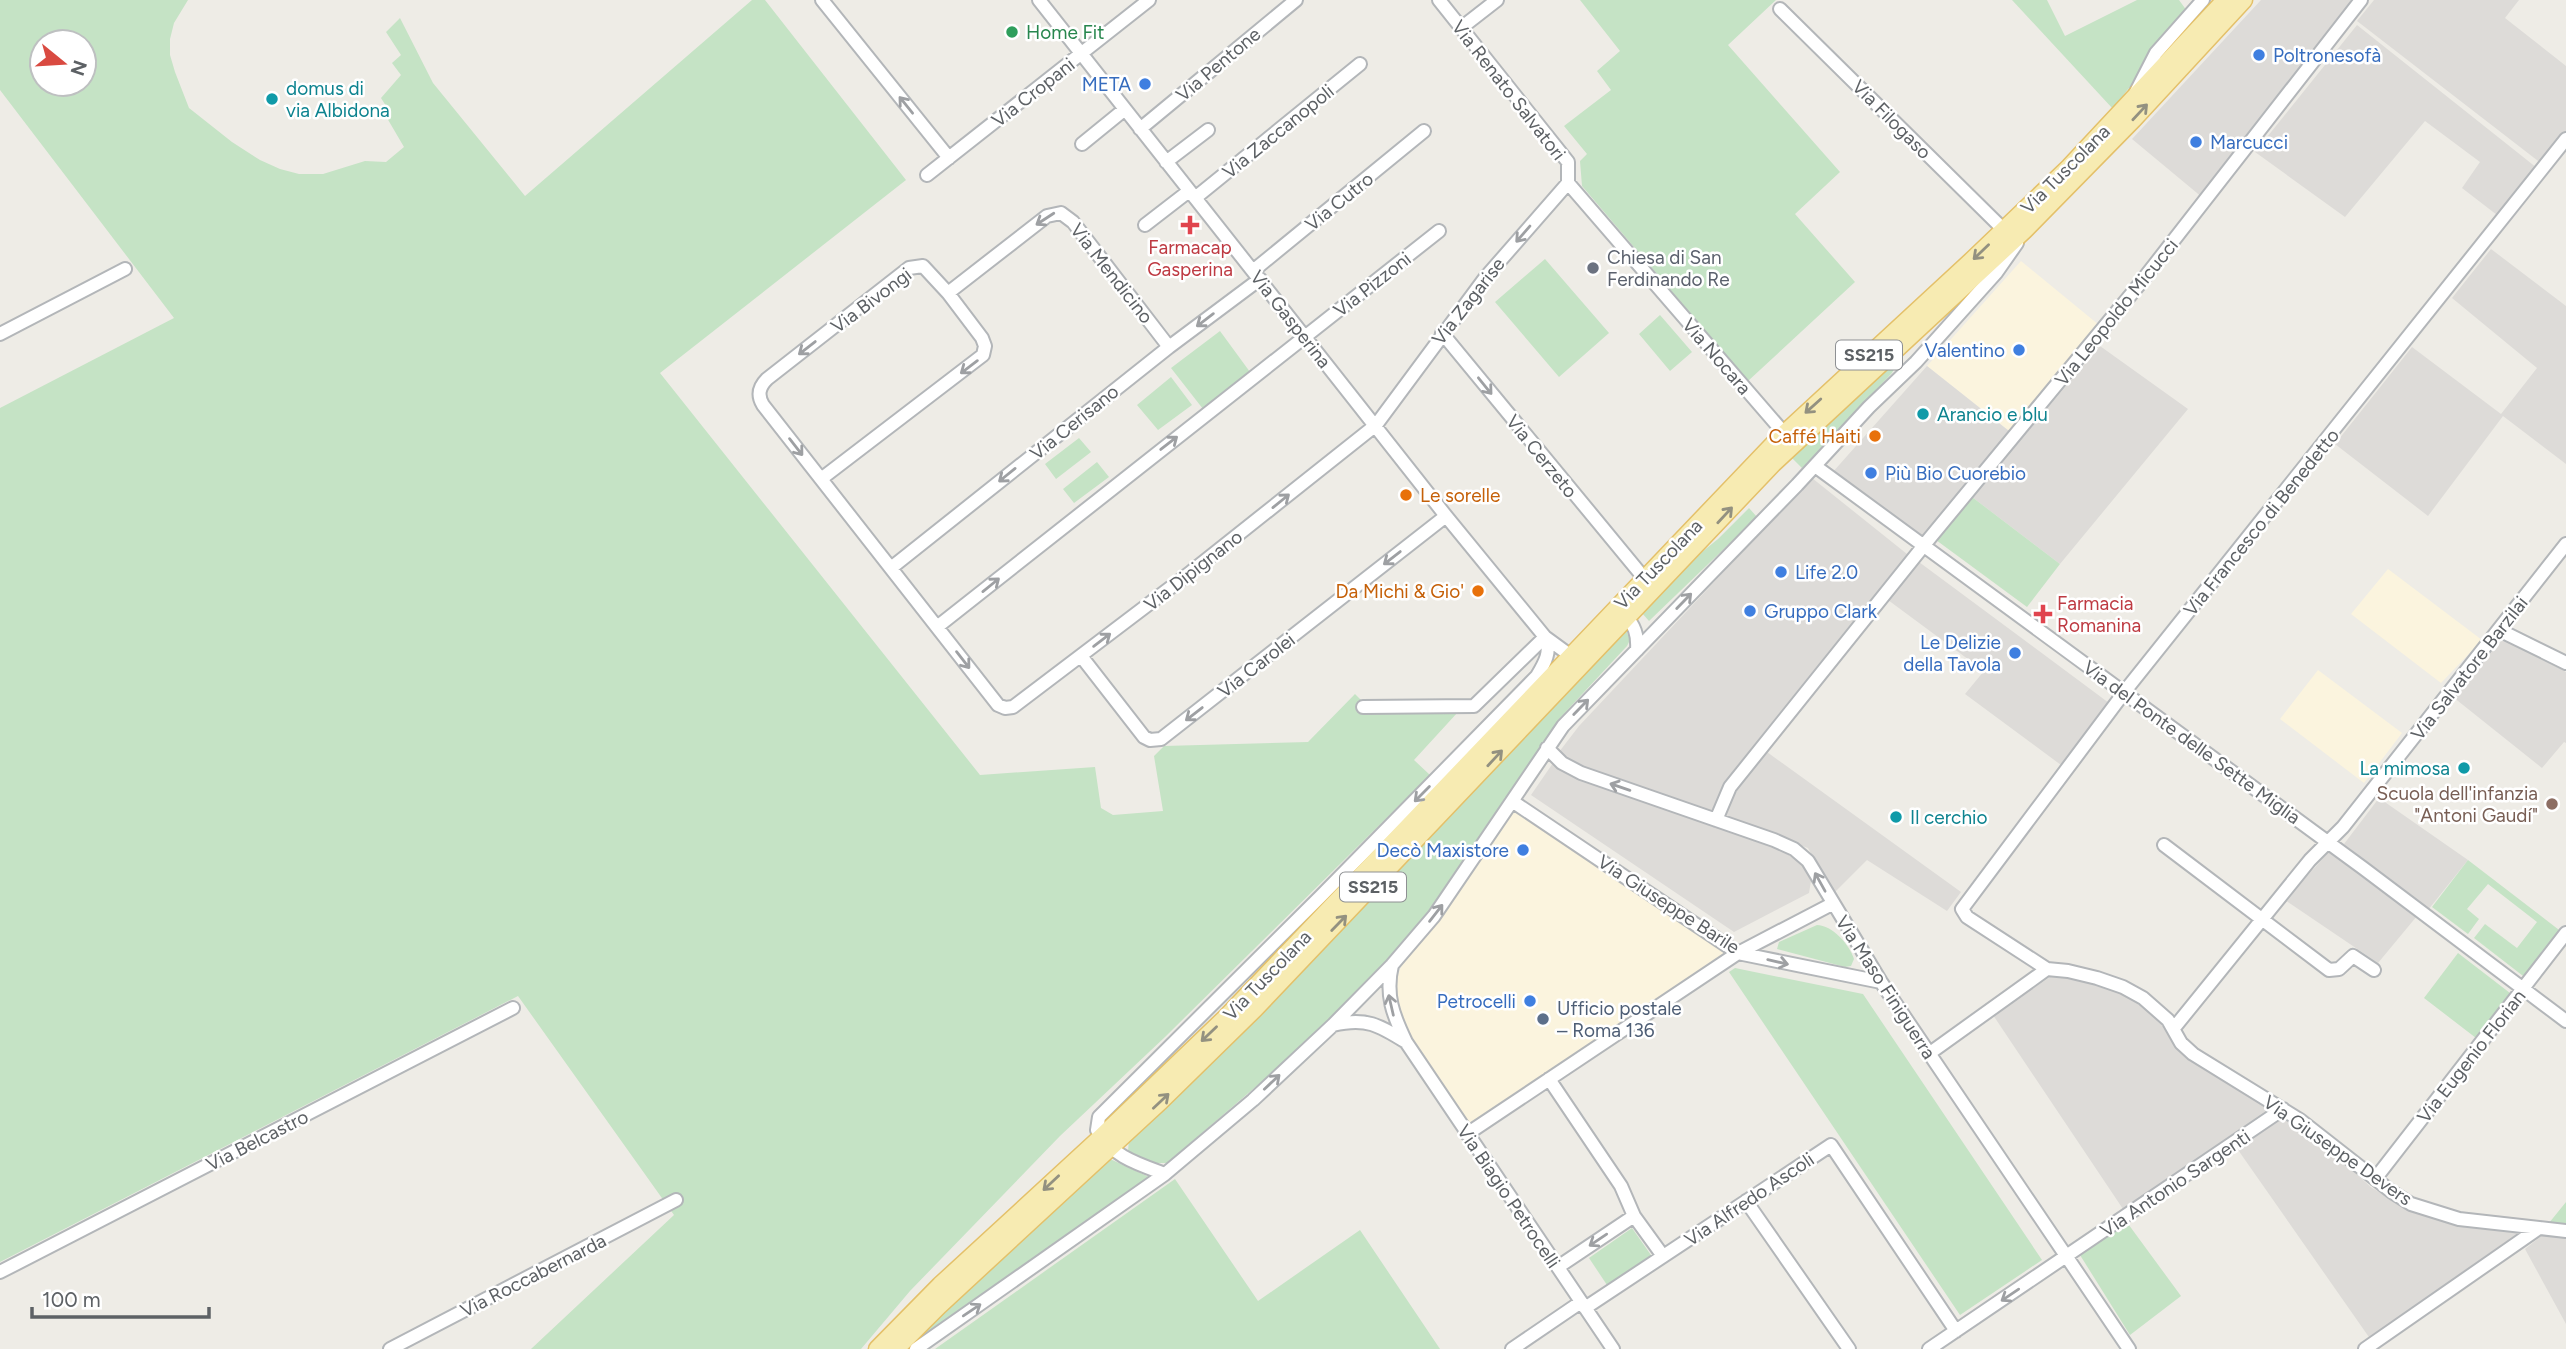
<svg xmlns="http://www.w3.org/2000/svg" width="2566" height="1349" font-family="Figtree,sans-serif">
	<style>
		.commercial { fill: #fbf4de }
		.industrial { fill: #dddbd8 }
		.green { fill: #c5e3c5; fill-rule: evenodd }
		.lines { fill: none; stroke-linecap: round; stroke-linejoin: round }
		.minor-casing { stroke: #b3b6b9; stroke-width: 16 }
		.major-casing { stroke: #e4c069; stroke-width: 19 }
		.minor { stroke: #fff; stroke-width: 12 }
		.major { stroke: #f7ebb2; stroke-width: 16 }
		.oneway { stroke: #9ea0a3 }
		.oneway2 { stroke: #939180 }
		.leisure-dot { fill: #2e9e5b; stroke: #fff; stroke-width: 2.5 }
		.shop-dot { fill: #3f7fe0; stroke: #fff; stroke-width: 2.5 }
		.culture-dot { fill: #0f9aa8; stroke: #fff; stroke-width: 2.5 }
		.health-dot { fill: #e0444e; stroke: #fff; stroke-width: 2.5 }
		.worship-dot { fill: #6b7280; stroke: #fff; stroke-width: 2.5 }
		.food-dot { fill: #e8710a; stroke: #fff; stroke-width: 2.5 }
		.education-dot { fill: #8d6e63; stroke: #fff; stroke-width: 2.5 }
		.service-dot { fill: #5c6f8a; stroke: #fff; stroke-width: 2.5 }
		.labels { text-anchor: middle; stroke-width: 5; stroke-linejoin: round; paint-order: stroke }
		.shield { fill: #fff; stroke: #8e9093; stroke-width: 2 }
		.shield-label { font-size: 18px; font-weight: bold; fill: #5d6165 }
		.leisure-label { font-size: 19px; fill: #27864d; stroke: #fff; text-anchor: start }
		.shop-label { font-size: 19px; fill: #366cbe; stroke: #fff; text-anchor: start }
		.street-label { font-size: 19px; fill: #5d6165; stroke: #fff }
		.culture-label { font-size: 19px; fill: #0d838f; stroke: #fff; text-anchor: start }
		.health-label { font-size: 19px; fill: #be3a42; stroke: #fff }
		.worship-label { font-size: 19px; fill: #5b616d; stroke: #fff; text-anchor: start }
		.food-label { font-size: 19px; fill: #c56008; stroke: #fff; text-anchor: end }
		.education-label { font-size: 19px; fill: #785e54; stroke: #fff; text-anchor: end }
		.service-label { font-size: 19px; fill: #4e5e75; stroke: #fff; text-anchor: start }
	</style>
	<rect width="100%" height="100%" fill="#eeece6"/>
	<!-- commercial -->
	<path class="commercial" d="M2021,261L2099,325L2009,431L1927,366Z
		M2388,569L2482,640L2441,683L2351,614Z
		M2318,670L2402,733L2364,783L2280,719Z
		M1514,809L1722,948L1726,954L1467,1125L1407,1032L1395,997L1396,980L1404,959Z"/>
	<!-- industrial -->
	<path class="industrial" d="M2261,0H2356L2203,198L2132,139Z
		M2374,0H2519L2505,18L2566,66V134L2542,164L2357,21Z
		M2357,25L2537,168L2497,215L2462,188L2480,162L2425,121L2345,217L2255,152Z
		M2491,249L2566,306V464L2503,416L2428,516L2335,444L2412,347L2501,414L2537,368L2452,298Z
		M2100,346L2188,409L2060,564L1972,497Z
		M1927,366L2009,431L1923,538L1832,473Z
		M1812,478L1907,554L1723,790L1712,813L1569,763L1559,752L1579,726Z
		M1919,562L2109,703L2061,765L1965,694L1984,671L1888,600Z
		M2502,638L2566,672V743L2564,742L2542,768L2453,697Z
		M1767,752L1961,892L1947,911L1867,860L1833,894L1808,848L1722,818L1731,797Z
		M1553,763L1568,775L1744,835L1783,851L1804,866L1811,881L1809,893L1734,932L1531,795Z
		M2379,798L2468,860L2428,910L2344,844Z
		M2329,852L2417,916L2378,963L2285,900Z
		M2053,975L2113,988L2138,1000L2157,1017L2170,1039L2203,1069L2266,1104L2268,1114L2125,1212L1993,1015Z
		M2285,1117L2321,1143L2372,1188L2415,1212L2462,1226L2524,1234L2371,1340L2236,1147Z
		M2545,1233L2566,1236V1324L2525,1249Z"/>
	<!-- green -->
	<path class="green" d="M0,0H188L174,23L170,39V55L175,72L189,108L232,142L260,160L280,169L299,174H323L365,161L386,162L404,147L387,118L391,114L381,98L401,75L392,63L401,55L386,32L400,18L433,83L525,196L752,0H765L906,180L660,373L980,775L1095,767L1101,808L1113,815L1163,811L1154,756L1164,746L1308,742L1355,694L1372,711L1458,712L1414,760L1430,775L1165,1037L1060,1136L910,1291L861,1349H531L674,1215L518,996L0,1262V408L174,318L0,90ZM42,42H84V84H42Z
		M1580,0H1776L1728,45L1840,172L1795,214L1855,282L1748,381L1582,186L1580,161L1587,154L1564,126L1611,90L1597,71L1620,51Z
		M2012,0H2047L2065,36L2137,0H2179L2187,11L2113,109Z
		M1545,259L1609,333L1559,377L1495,302Z
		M1660,315L1692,352L1670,371L1639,334Z
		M1220,331L1250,372L1203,409L1171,368Z
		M1896,358L1897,363L1892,373L1802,468L1791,457Z
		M1171,377L1192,405L1158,430L1137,405Z
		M1079,438L1091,452L1056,479L1045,464Z
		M1097,462L1109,477L1074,503L1063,489Z
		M1972,497L2060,564L2027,607L1936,540Z
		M1749,508L1757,517L1649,621L1641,612L1697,556L1718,539Z
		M1625,628L1630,640L1627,646L1559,719L1416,929L1389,959L1356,994L1273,1072L1167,1163H1149L1128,1151L1129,1139Z
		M2468,860L2563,933L2527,979L2474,938L2485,924L2517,948L2537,922L2488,884L2467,909L2479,919L2468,934L2432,907Z
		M1817,925C1832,925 1850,945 1854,959L1851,966L1845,967L1777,949L1779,942Z
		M2458,953L2510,993L2476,1038L2424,998Z
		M1735,968L1863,994L2042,1260L1960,1315L1729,972Z
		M1108,1158L1149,1177L923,1339H918L920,1331Z
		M1175,1179L1258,1301L1360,1230L1440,1349H935Z
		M2566,1202V1226L2549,1223Z
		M2126,1221L2181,1296L2130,1335L2080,1255Z
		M1632,1228L1653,1258L1609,1288L1589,1258Z"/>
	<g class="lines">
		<defs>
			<path id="minor" d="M822,0L949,158
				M1039,0L1446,516L1545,637L1571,656
				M1439,0L1568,162V183
				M1780,9L2004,230
				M1461,28L1497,0
				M2136,92L2156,53L2203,0
				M1140,129L1296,0
				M2566,139L2129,686L1962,909L1967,917L2047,969L2068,971L2097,978L2123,987L2143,998L2168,1020L2181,1043L2193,1054L2300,1120L2392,1192L2411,1204L2459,1219L2566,1231
				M1082,144L1125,109
				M1166,162L1208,130
				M927,175L1149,0
				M1568,183L1784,433
				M1195,198L1360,64
				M1145,225L1189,191
				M1254,270L1424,131
				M948,293L1047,216L1061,213L1073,222L1169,347
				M1442,333L1644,578
				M0,334L125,269
				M1815,466L2363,868L2566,1021
				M821,479L983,355L985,346L982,338L948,293L923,266L909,268L767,379C759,387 757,395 763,405L998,705L1005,708L1013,707L1191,572L1376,425L1485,278L1568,183
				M891,568L1169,347L1260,279
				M1622,614C1635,623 1638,635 1637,650
				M937,627L1439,231
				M2499,630L2566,663
				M1081,656L1144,737L1150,740L1161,739L1446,516
				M1534,681C1542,667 1553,653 1545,637
				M1363,707L1474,706L1545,637
				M1547,748L1562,763L1581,773L1774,840L1794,849L1808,861L1881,982L2129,1349
				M1512,801L1738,953L1881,982
				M1716,820L1730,787L1929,539L2138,286L2361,0
				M2164,845L2329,970L2339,969L2353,956L2374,970
				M1392,965C1385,995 1393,1015 1406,1042L1613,1349
				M1333,1025C1366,1017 1379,1025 1406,1042
				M2174,1028L2310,860L2343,827L2566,544
				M1930,1053L2047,969
				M1549,1079L1621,1186L1634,1216
				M1467,1134L1738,953L1832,904
				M1165,1174C1138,1164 1111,1156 1097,1130L1099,1117L1321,896L1538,675
				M2375,1179L2566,933
				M1746,1201L1849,1349
				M1558,1267L1634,1216L1663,1256
				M0,1272L513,1008
				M1585,1308L1831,1145L1956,1331
				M390,1349L676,1200
				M916,1349L1165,1174L1253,1100L1333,1025L1392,965L1434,916L1563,726L1797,485L1869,407L1916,362L1996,273L2017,243
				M1512,1349L1581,1302
				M1929,1349L2283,1109
				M2365,1349L2539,1228"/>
			<path id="major" d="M877,1349L940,1285L1101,1137L1226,1017L1776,441L1973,259L2069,167L2225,0
				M896,1349L939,1306L1161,1101L1255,1009L1773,464L2024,231L2133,120L2244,0"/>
		</defs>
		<!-- minor casing -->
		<use href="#minor" class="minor-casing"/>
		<!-- major casing -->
		<use href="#major" class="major-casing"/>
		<!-- minor -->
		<use href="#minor" class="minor"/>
		<!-- major -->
		<use href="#major" class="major"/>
	</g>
	<!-- one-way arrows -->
	<defs><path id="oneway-shaft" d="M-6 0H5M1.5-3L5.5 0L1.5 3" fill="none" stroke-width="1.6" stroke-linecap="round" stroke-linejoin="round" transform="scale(1.75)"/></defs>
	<g class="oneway">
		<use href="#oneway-shaft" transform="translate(906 105) rotate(-129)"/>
		<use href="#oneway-shaft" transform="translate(1045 219) rotate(147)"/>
		<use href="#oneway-shaft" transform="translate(1523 234) rotate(131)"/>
		<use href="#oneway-shaft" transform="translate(1205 320) rotate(143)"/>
		<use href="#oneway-shaft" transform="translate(807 348) rotate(142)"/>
		<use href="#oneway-shaft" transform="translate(969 367) rotate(143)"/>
		<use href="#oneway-shaft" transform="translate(1485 386) rotate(51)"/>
		<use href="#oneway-shaft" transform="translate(1169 443) rotate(-38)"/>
		<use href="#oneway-shaft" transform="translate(796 447) rotate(52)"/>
		<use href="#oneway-shaft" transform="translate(1007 475) rotate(141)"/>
		<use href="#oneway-shaft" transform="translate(1281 501) rotate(-39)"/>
		<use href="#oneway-shaft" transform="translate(1392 558) rotate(142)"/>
		<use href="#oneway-shaft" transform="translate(991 585) rotate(-39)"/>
		<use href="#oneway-shaft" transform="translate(1684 601) rotate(-46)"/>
		<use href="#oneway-shaft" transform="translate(1102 640) rotate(-37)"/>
		<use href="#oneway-shaft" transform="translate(963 660) rotate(52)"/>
		<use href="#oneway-shaft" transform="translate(1581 707) rotate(-46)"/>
		<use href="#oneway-shaft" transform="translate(1194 714) rotate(142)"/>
		<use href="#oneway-shaft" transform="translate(1620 787) rotate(-161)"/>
		<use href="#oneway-shaft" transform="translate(1422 794) rotate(135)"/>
		<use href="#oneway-shaft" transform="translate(1820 882) rotate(-119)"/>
		<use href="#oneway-shaft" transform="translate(1436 913) rotate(-52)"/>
		<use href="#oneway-shaft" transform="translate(1778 962) rotate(13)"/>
		<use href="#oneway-shaft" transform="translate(1391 1005) rotate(-103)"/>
		<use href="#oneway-shaft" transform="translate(1272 1082) rotate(-43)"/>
		<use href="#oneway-shaft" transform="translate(1598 1240) rotate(146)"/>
		<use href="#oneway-shaft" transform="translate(2010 1295) rotate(146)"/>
		<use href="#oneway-shaft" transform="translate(972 1310) rotate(-34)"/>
	</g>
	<g class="oneway2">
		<use href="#oneway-shaft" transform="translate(2140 112) rotate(-47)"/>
		<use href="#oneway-shaft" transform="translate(1981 252) rotate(136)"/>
		<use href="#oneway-shaft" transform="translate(1813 406) rotate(138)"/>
		<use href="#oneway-shaft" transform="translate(1725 515) rotate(-47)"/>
		<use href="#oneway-shaft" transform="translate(1495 758) rotate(-47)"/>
		<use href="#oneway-shaft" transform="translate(1339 923) rotate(-46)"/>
		<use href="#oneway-shaft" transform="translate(1209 1034) rotate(136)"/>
		<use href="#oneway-shaft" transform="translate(1161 1101) rotate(-43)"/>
		<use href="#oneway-shaft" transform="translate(1051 1183) rotate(137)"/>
	</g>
	<!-- markers -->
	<circle class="leisure-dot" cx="1012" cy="32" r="7"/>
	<g class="shop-dot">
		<circle cx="2259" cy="55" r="7"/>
		<circle cx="1145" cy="84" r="7"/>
		<circle cx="2196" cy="142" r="7"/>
		<circle cx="2019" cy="350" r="7"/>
		<circle cx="1871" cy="473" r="7"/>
		<circle cx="1781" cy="572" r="7"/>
		<circle cx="1750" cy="611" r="7"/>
		<circle cx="2015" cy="653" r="7"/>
		<circle cx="1523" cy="850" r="7"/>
		<circle cx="1530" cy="1001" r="7"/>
	</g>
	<g class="culture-dot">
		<circle cx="272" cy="99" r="7"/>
		<circle cx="1923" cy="414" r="7"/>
		<circle cx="2464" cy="768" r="7"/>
		<circle cx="1896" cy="817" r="7"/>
	</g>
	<g class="health-dot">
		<path d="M1186.5 214.5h7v7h7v7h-7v7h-7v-7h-7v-7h7z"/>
		<path d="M2039.5 603.5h7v7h7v7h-7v7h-7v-7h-7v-7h7z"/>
	</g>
	<circle class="worship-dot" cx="1593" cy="268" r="7"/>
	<g class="food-dot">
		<circle cx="1875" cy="436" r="7"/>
		<circle cx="1406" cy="495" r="7"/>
		<circle cx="1478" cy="591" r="7"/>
	</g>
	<circle class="education-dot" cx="2552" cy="804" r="7"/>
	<circle class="service-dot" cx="1543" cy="1019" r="7"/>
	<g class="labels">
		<!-- shield labels -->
		<g class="shield">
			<rect x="1836" y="340.5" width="66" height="29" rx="5"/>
			<rect x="1340" y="872.5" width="66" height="29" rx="5"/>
		</g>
		<g class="shield-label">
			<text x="1869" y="361">SS215</text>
			<text x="1373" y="893">SS215</text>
		</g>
		<!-- leisure labels -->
		<g class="leisure-label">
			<text x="1026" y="39">Home Fit</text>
		</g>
		<!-- shop labels -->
		<g class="shop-label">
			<text x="2273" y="62">Poltronesofà</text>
			<text x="1131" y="91" text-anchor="end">META</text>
			<text x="2210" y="149">Marcucci</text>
			<text x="2005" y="357" text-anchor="end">Valentino</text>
			<text x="1885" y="480">Più Bio Cuorebio</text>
			<text x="1795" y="579">Life 2.0</text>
			<text x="1764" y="618">Gruppo Clark</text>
			<text x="2001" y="649" text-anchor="end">Le Delizie<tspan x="2001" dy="22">della Tavola</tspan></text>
			<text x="1509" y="857" text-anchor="end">Decò Maxistore</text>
			<text x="1516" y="1008" text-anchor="end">Petrocelli</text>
		</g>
		<!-- street labels -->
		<g class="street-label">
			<text transform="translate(1218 64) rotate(-40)" y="7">Via Pentone</text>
			<text transform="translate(1509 90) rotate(52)" y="7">Via Renato Salvatori</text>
			<text transform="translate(1033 92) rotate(-38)" y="7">Via Cropani</text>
			<text transform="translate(1892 119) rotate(45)" y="7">Via Filogaso</text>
			<text transform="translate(1278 131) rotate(-39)" y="7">Via Zaccanopoli</text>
			<text transform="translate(2065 169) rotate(-45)" y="7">Via Tuscolana</text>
			<text transform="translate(1339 201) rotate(-39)" y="7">Via Cutro</text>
			<text transform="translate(1112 273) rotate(52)" y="7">Via Mendicino</text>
			<text transform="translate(1372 284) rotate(-38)" y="7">Via Pizzoni</text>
			<text transform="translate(871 300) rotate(-37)" y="7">Via Bivongi</text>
			<text transform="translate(1468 301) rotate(-52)" y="7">Via Zagarise</text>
			<text transform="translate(2116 312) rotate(-51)" y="7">Via Leopoldo Micucci</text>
			<text transform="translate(1291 319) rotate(52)" y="7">Via Gasperina</text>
			<text transform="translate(1717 356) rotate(49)" y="7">Via Nocara</text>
			<text transform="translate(1074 422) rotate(-39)" y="7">Via Cerisano</text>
			<text transform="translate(1542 456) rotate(51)" y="7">Via Cerzeto</text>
			<text transform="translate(2261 522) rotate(-51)" y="7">Via Francesco di Benedetto</text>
			<text transform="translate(1658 564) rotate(-46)" y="7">Via Tuscolana</text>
			<text transform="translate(1193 570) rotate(-38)" y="7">Via Dipignano</text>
			<text transform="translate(1256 665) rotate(-38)" y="7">Via Carolei</text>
			<text transform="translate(2469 668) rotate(-52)" y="7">Via Salvatore Barzilai</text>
			<text transform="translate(2192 742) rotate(36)" y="7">Via del Ponte delle Sette Miglia</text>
			<text transform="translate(1669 904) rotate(33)" y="7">Via Giuseppe Barile</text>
			<text transform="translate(1267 975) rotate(-46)" y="7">Via Tuscolana</text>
			<text transform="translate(1886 987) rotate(57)" y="7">Via Maso Finiguerra</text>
			<text transform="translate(2471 1056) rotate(-52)" y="7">Via Eugenio Florian</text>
			<text transform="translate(257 1140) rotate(-27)" y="7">Via Belcastro</text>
			<text transform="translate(2338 1150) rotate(35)" y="7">Via Giuseppe Devers</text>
			<text transform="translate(2175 1183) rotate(-34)" y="7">Via Antonio Sargenti</text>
			<text transform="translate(1509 1196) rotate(56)" y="7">Via Biagio Petrocelli</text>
			<text transform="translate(1749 1199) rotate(-34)" y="7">Via Alfredo Ascoli</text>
			<text transform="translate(533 1275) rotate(-27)" y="7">Via Roccabernarda</text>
		</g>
		<!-- culture labels -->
		<g class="culture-label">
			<text x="286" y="95">domus di<tspan x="286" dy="22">via Albidona</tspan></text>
			<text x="1937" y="421">Arancio e blu</text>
			<text x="2450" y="775" text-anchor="end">La mimosa</text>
			<text x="1910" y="824">Il cerchio</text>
		</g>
		<!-- health labels -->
		<g class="health-label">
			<text x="1190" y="254">Farmacap<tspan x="1190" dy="22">Gasperina</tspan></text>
			<text x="2057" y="610" text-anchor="start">Farmacia<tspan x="2057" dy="22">Romanina</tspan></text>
		</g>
		<!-- worship labels -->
		<g class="worship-label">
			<text x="1607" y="264">Chiesa di San<tspan x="1607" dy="22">Ferdinando Re</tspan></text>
		</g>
		<!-- food labels -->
		<g class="food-label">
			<text x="1861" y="443">Caffé Haiti</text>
			<text x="1420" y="502" text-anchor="start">Le sorelle</text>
			<text x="1464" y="598">Da Michi &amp; Gio'</text>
		</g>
		<!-- education labels -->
		<g class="education-label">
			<text x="2538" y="800">Scuola dell'infanzia<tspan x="2538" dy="22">"Antoni Gaudí"</tspan></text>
		</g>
		<!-- service labels -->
		<g class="service-label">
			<text x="1557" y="1015">Ufficio postale<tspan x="1557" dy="22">– Roma 136</tspan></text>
		</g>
	</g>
	<!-- north arrow -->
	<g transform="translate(63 63) rotate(108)"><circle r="33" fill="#ffffff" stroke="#bec0c1" stroke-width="2"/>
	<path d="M0-5L12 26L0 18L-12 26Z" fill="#d94a41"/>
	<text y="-10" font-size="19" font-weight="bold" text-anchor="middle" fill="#5d6165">N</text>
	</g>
	<!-- scale -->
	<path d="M32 1307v10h177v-10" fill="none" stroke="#5d6165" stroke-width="3.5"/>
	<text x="42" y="1307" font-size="21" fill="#5d6165" stroke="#ffffff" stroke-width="5" paint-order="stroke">100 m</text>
</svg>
